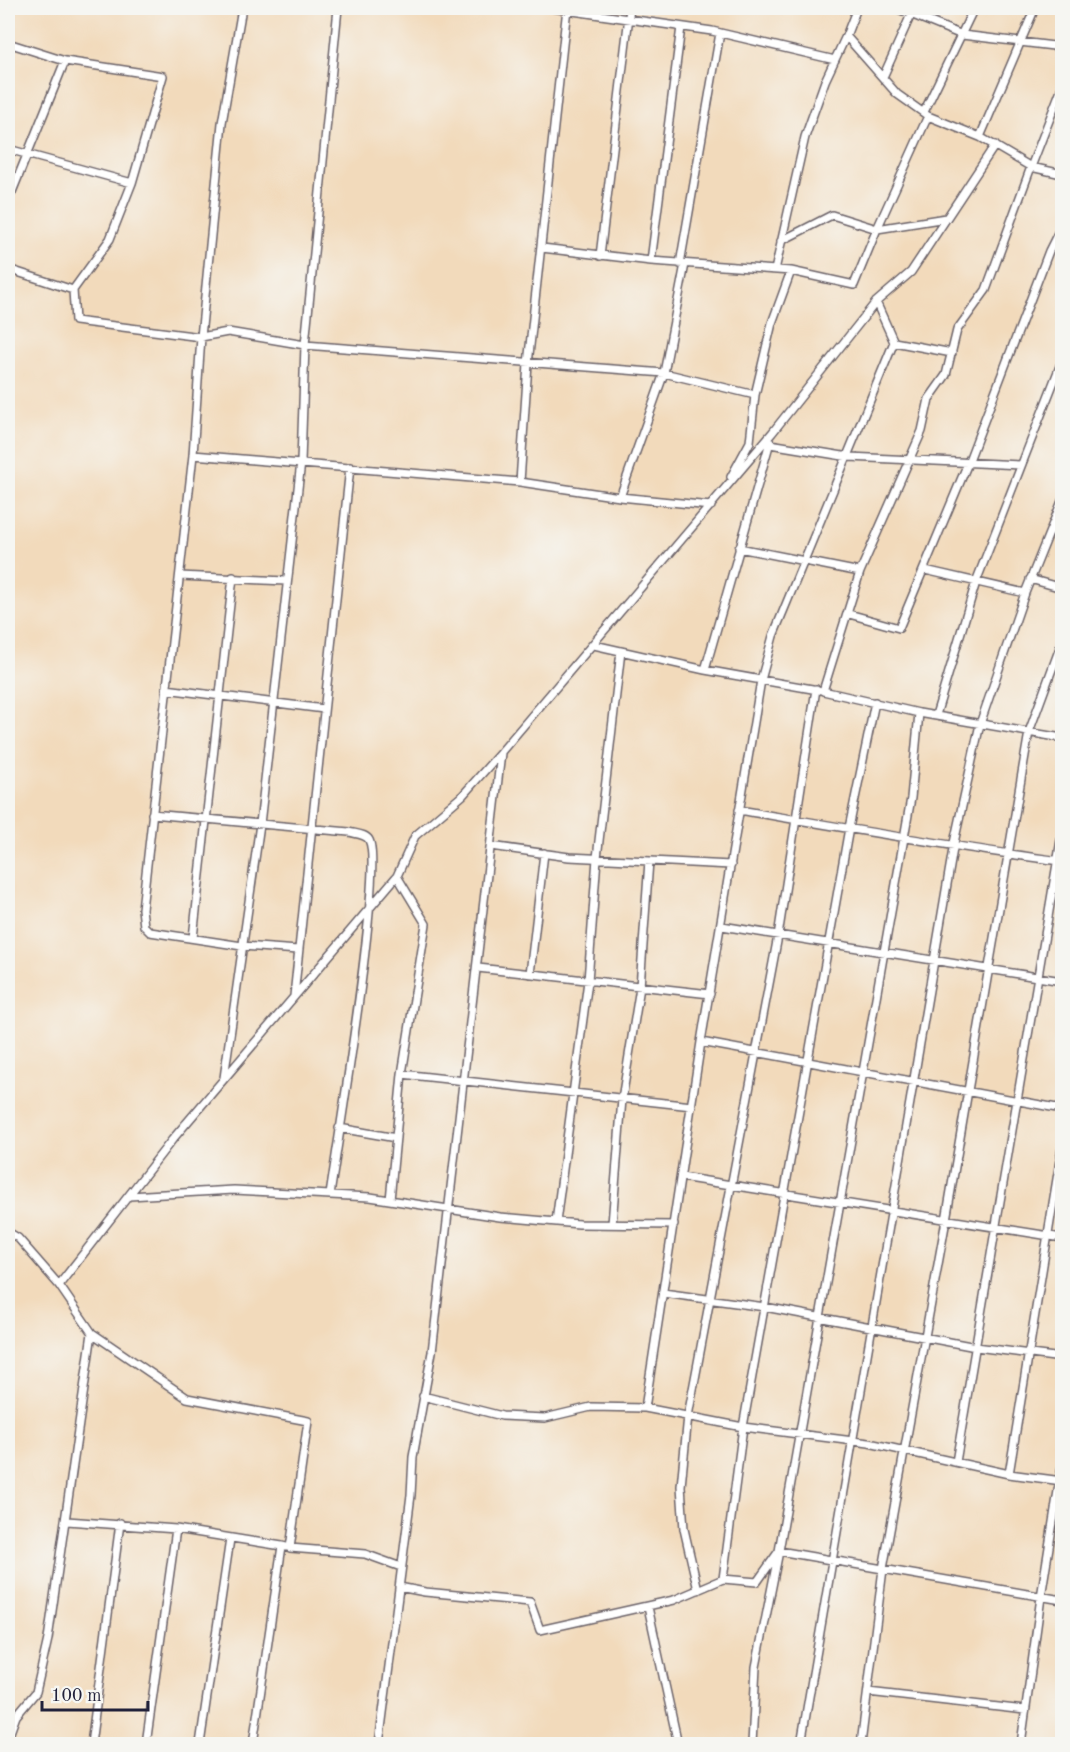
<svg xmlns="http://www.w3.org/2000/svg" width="1070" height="1752" font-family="'Old Standard TT',serif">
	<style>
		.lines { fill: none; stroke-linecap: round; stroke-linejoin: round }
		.street-casing { stroke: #6b6268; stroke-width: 10 }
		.street { stroke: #fff; stroke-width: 7 }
	</style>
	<rect width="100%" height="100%" fill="#f6f6f2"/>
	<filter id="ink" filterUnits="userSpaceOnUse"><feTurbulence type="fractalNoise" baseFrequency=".0167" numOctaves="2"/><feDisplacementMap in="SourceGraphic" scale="12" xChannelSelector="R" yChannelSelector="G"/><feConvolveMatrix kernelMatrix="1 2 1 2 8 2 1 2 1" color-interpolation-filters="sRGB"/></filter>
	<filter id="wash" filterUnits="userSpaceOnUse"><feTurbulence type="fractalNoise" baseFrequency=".008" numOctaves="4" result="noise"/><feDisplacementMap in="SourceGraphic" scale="24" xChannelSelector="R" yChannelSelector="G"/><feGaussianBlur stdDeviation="1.35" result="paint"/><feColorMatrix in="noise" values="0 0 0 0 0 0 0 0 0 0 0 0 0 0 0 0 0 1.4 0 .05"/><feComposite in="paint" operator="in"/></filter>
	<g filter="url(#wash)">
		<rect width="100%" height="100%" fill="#f2dabb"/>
	</g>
	<g filter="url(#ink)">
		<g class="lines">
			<defs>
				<path id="street" d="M242,8L222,123L201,337L193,455L142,909L144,926L150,932L242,946L298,950
					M552,8L712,31L835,60
					M857,8L846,36L897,94L928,116L980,137L1031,167L986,290L957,330L946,375L929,399L922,431L860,572L823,691L919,713L1062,738
					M896,8L962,35L1062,47
					M8,43L65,61L163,76L132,183L110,239L73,290L75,321L201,337L228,332L305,345L664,373L755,395
					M883,77L914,8
					M1062,87L1031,167L1062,174
					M924,112L974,8
					M980,137L1035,8
					M8,149L132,183
					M12,192L65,61
					M781,241L832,215L877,229L928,116
					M542,248L651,261L791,271L854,285L877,229L946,218
					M600,256L630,8
					M651,261L681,27
					M680,264L720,33
					M8,269L73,290
					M775,270L805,137L825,81L846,36
					M876,302L894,342L952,353
					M770,444L849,457L1021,465
					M193,455L520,482L620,497L711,506
					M731,477L750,442L755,395L772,323L791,271
					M520,482L528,364L567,8
					M620,497L664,373L685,264
					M739,548L860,572
					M925,570L1025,593
					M180,576L286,581
					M1030,579L1062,588
					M849,614L899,628L968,463L1049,251L1062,225
					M594,645L705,670L818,690
					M705,670L770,442
					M166,689L324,709
					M936,715L976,582L1062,361
					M739,810C846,828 953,847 1060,861
					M152,814L349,832C356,834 366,834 369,840C384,866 337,1146 330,1195
					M491,846L569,857L731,865
					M722,926L1062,981
					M193,938L233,577
					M478,968L710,994
					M530,974L544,853
					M294,996L350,467
					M701,1042L1062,1109
					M402,1074L692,1106
					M224,1078L260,824L301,462L305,345L338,8
					M339,1128L396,1138
					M681,1177L1062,1238
					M129,1196L234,1190L370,1197L500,1217L579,1224L674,1225
					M390,1200L402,1074L426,924L397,876
					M556,1222L588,981L597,858L621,651
					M612,1224L622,1099L640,987L649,861
					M8,1232L18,1238L59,1285L92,1333L187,1398L308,1421L290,1548L365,1554L401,1567
					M59,1285L172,1140L397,876L415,836L463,795L501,752L772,433L876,302L911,272L995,145
					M663,1293L765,1307L976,1347L1062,1358
					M423,1396L502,1416L545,1418L591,1407L645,1408L743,1427L869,1443L1009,1474L1062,1481
					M645,1408L701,1042L761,680L773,636L894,342
					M956,1462L1062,834
					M1009,1474L1062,1148
					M67,1521L176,1529L282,1546
					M723,1579L743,1427L849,828L875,702
					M399,1587L425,1592L530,1602L540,1630L674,1600L723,1579L757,1582L779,1551L1062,1600
					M698,1590L684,1529L681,1486L688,1416L778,936L816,689
					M648,1607L678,1744
					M868,1692L1025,1710
					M8,1738L16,1716L36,1692L48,1639L92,1333
					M91,1744L120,1523
					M146,1744L176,1529
					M200,1744L230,1539
					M253,1744L282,1546L286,1547
					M379,1744L411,1495L413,1457L432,1352L501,753
					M752,1744L756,1667L779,1551L911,798L919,713
					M801,1744L954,843L980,724L1025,593L1062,501
					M861,1744L883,1569L946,1220L1029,732L1062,642
					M1021,1744L1041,1597L1062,1466"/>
			</defs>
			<!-- street casing -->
			<use href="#street" class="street-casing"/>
			<!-- street -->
			<use href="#street" class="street"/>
		</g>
	</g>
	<!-- margin -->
	<rect width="1070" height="1752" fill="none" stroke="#f6f6f2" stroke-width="30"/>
	<!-- scale -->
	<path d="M42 1701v9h106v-9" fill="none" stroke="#22223b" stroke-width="3"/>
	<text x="51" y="1701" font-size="18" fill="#22223b" stroke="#f6f6f2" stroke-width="4.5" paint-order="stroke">100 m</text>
</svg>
